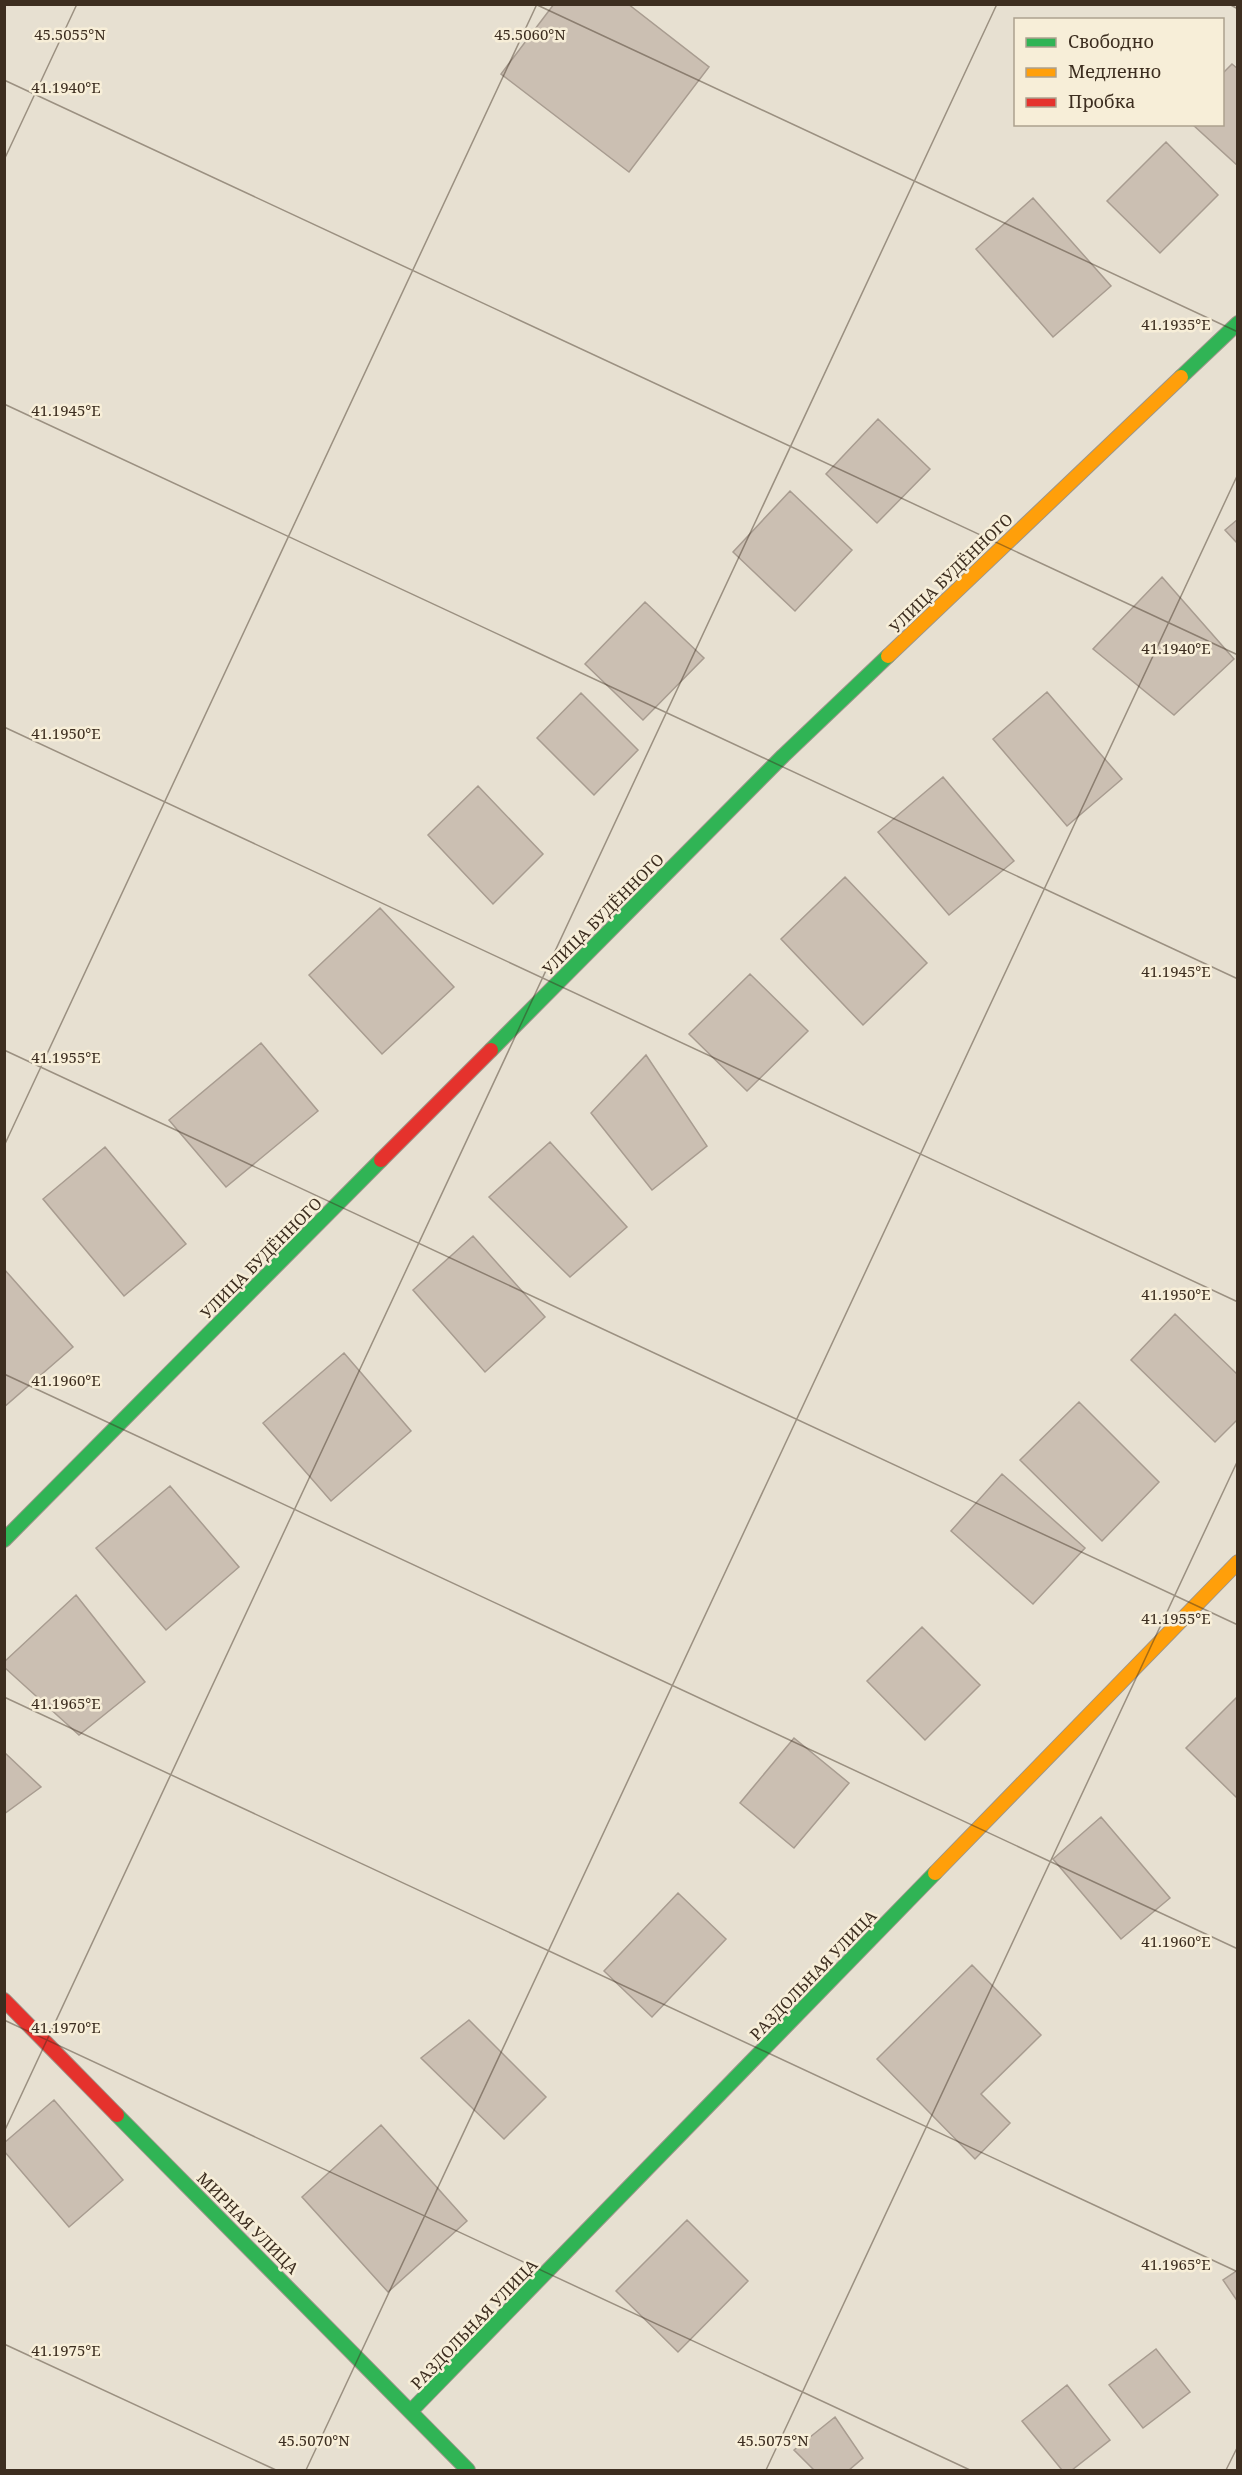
<svg xmlns="http://www.w3.org/2000/svg" width="1242" height="2475" font-family="'Noto Serif',serif">
	<style>
		.building { fill: #cbbfb2; stroke: #a89c90; stroke-width: 1.5 }
		.lines { fill: none; stroke-linecap: round; stroke-linejoin: round }
		.fast-casing { stroke: #9c958a; stroke-width: 16 }
		.slow-casing { stroke: #9c958a; stroke-width: 16 }
		.jam-casing { stroke: #9c958a; stroke-width: 16 }
		.fast { stroke: #30b455; stroke-width: 14 }
		.slow { stroke: #ff9f0a; stroke-width: 14 }
		.jam { stroke: #e5322d; stroke-width: 14 }
		.ticks { fill: none; stroke: #3d2e20; stroke-width: 1.5; stroke-opacity: 0.45 }
		.labels { text-anchor: middle; stroke-width: 5; stroke-linejoin: round; paint-order: stroke }
		.street-label { font-size: 16px; fill: #3d2e20; stroke: #f7eed8 }
		.ticks-label { font-size: 15px; text-anchor: middle; fill: #3d2e20; stroke: #f7eed8; stroke-width: 5; stroke-linejoin: round; paint-order: stroke }
	</style>
	<rect width="100%" height="100%" fill="#e7e0d1"/>
	<!-- building -->
	<path class="building" d="M554,4H628L709,67L629,172L501,74Z
		M1232,64L1238,69V166L1192,124H1222V74Z
		M1166,142L1218,195L1160,253L1107,201Z
		M1033,198L1111,286L1053,337L976,249Z
		M878,419L930,469L877,523L826,474Z
		M790,491L852,550L795,611L733,552Z
		M1238,519V544L1225,530Z
		M1162,577L1234,659L1174,715L1093,649Z
		M645,602L704,658L643,720L585,664Z
		M1047,692L1122,779L1067,826L993,739Z
		M581,693L638,750L594,795L537,738Z
		M943,777L1014,861L949,915L878,832Z
		M478,786L543,854L493,904L428,835Z
		M845,877L927,963L863,1025L781,939Z
		M380,908L454,987L382,1054L309,975Z
		M750,974L808,1031L747,1091L689,1034Z
		M261,1043L318,1111L226,1187L169,1120Z
		M646,1055L707,1146L652,1190L591,1113Z
		M550,1142L627,1227L570,1277L489,1197Z
		M105,1147L186,1244L124,1296L43,1199Z
		M473,1236L545,1317L485,1372L413,1290Z
		M4,1269L73,1347L4,1407Z
		M1175,1314L1238,1375V1419L1215,1442L1131,1360Z
		M344,1353L411,1431L331,1501L263,1423Z
		M1079,1402L1159,1482L1102,1541L1020,1460Z
		M1002,1474L1085,1548L1033,1604L951,1531Z
		M170,1486L239,1567L166,1630L96,1548Z
		M76,1595L145,1682L79,1735L4,1667V1662Z
		M922,1627L980,1685L925,1740L867,1681Z
		M1238,1696V1799L1186,1748Z
		M794,1738L849,1783L794,1848L740,1803Z
		M4,1752L41,1787L4,1814Z
		M1101,1817L1170,1898L1121,1939L1053,1859Z
		M678,1893L726,1939L652,2017L604,1971Z
		M972,1965L1041,2035L981,2094L1010,2123L975,2159L877,2059Z
		M469,2020L546,2097L504,2139L421,2058Z
		M54,2100L123,2180L69,2227L4,2151V2143Z
		M381,2125L467,2221L388,2292L302,2197Z
		M687,2220L748,2281L678,2352L616,2291Z
		M1238,2270V2302L1223,2280Z
		M1156,2349L1190,2392L1143,2428L1109,2385Z
		M1067,2385L1110,2440L1072,2470H1062L1022,2421Z
		M835,2417L863,2458L849,2470H814L794,2450Z"/>
	<g class="lines">
		<defs>
			<path id="fast" d="M1181,377L1238,323
				M491,1050L783,756L888,656
				M4,1540L381,1160
				M117,2115L468,2470
				M411,2411L935,1873"/>
			<path id="slow" d="M888,656L1181,377
				M935,1873L1238,1562"/>
			<path id="jam" d="M381,1160L491,1050
				M4,2000L117,2115"/>
		</defs>
		<!-- fast casing -->
		<use href="#fast" class="fast-casing"/>
		<!-- slow casing -->
		<use href="#slow" class="slow-casing"/>
		<!-- jam casing -->
		<use href="#jam" class="jam-casing"/>
		<!-- fast -->
		<use href="#fast" class="fast"/>
		<!-- slow -->
		<use href="#slow" class="slow"/>
		<!-- jam -->
		<use href="#jam" class="jam"/>
	</g>
	<!-- ticks -->
	<path class="ticks" d="M535,4L1238,332M1229,4L1238,9M4,80L1238,655M4,160L77,4M4,404L1238,979M4,727L1238,1302M4,1050L1238,1625M4,1146L537,4M4,1374L1238,1949M4,1697L1238,2272M4,2020L970,2470M4,2132L997,4M4,2344L276,2470M306,2470L1238,474M766,2470L1238,1460M1226,2470L1238,2446"/>
	<g class="labels">
		<!-- street labels -->
		<g class="street-label">
			<text transform="translate(951 573) rotate(-44)" y="6">УЛИЦА БУДЁННОГО</text>
			<text transform="translate(603 914) rotate(-45)" y="6">УЛИЦА БУДЁННОГО</text>
			<text transform="translate(261 1258) rotate(-45)" y="6">УЛИЦА БУДЁННОГО</text>
			<text transform="translate(813 1975) rotate(-46)" y="6">РАЗДОЛЬНАЯ УЛИЦА</text>
			<text transform="translate(248 2223) rotate(45)" y="6">МИРНАЯ УЛИЦА</text>
			<text transform="translate(474 2324) rotate(-46)" y="6">РАЗДОЛЬНАЯ УЛИЦА</text>
		</g>
	</g>
	<g class="ticks-label">
		<text x="530" y="40">45.5060°N</text>
		<text x="70" y="40">45.5055°N</text>
		<text x="66" y="93">41.1940°E</text>
		<text x="1176" y="330">41.1935°E</text>
		<text x="66" y="416">41.1945°E</text>
		<text x="1176" y="654">41.1940°E</text>
		<text x="66" y="739">41.1950°E</text>
		<text x="1176" y="977">41.1945°E</text>
		<text x="66" y="1063">41.1955°E</text>
		<text x="1176" y="1300">41.1950°E</text>
		<text x="66" y="1386">41.1960°E</text>
		<text x="1176" y="1624">41.1955°E</text>
		<text x="66" y="1709">41.1965°E</text>
		<text x="1176" y="1947">41.1960°E</text>
		<text x="66" y="2033">41.1970°E</text>
		<text x="1176" y="2270">41.1965°E</text>
		<text x="66" y="2356">41.1975°E</text>
		<text x="314" y="2446">45.5070°N</text>
		<text x="773" y="2446">45.5075°N</text>
	</g>
	<!-- border -->
	<rect width="1242" height="2475" fill="none" stroke="#3d2e20" stroke-width="12"/>
	<!-- legend -->
	<rect x="1014" y="18" width="210" height="108" fill="#f7eed8" stroke="#ada18e" stroke-width="1.5"/>
	<rect x="1026" y="38" width="30" height="9" fill="#30b455" stroke="#ada18e" stroke-width="1.5"/>
	<text x="1068" y="48" font-size="18" fill="#3d2e20">Свободно</text>
	<rect x="1026" y="68" width="30" height="9" fill="#ff9f0a" stroke="#ada18e" stroke-width="1.5"/>
	<text x="1068" y="78" font-size="18" fill="#3d2e20">Медленно</text>
	<rect x="1026" y="98" width="30" height="9" fill="#e5322d" stroke="#ada18e" stroke-width="1.5"/>
	<text x="1068" y="108" font-size="18" fill="#3d2e20">Пробка</text>
</svg>
